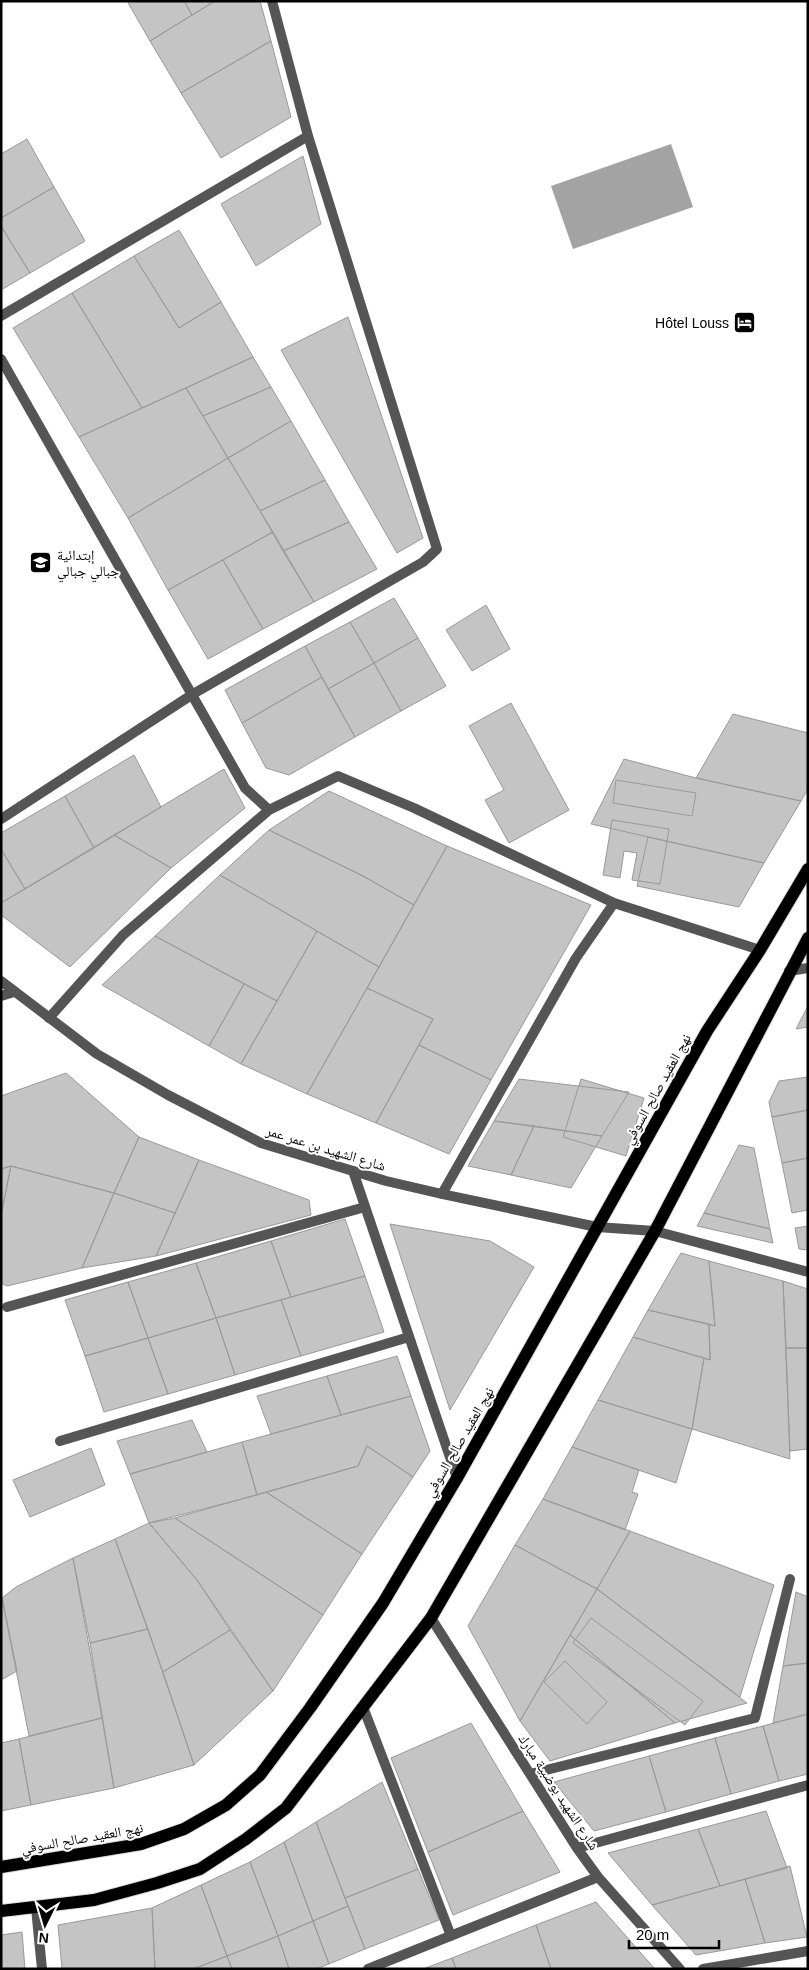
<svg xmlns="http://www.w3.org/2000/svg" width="809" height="1970" font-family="Helvetica,'Noto Naskh Arabic',sans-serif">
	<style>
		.water { fill: #a3a3a3 }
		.building { fill: #c4c4c4; stroke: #999 }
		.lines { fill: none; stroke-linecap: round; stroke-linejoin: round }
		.primary-casing { stroke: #dbdbdb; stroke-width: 14 }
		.minor { stroke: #555; stroke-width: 10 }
		.tertiary { stroke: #555; stroke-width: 10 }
		.primary { stroke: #000; stroke-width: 12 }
		.labels { text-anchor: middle; stroke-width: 4; stroke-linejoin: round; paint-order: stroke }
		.poi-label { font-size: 14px; fill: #000; stroke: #fff; text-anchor: end }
		.street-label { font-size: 14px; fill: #000; stroke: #fff }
	</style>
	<rect width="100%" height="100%" fill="#fff"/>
	<!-- water -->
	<path class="water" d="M671,144L693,207L573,249L551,186Z"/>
	<!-- building -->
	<path class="building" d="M127,1H184L192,15L150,41Z
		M184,1H215L192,15Z
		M215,1H260L271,41L181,93L150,41Z
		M271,41L291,117L221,158L181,93Z
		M27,139L54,187L1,218V154Z
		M303,156L321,224L256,266L221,204Z
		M54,187L85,241L30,273L1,226V218Z
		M1,226L30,273L1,290Z
		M179,230L221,302L179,328L134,256Z
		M134,256L179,328L221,302L253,357L142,408L72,293Z
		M72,293L142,408L79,437L13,328Z
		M348,317L423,538L397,553L281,350Z
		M253,357L271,387L203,416L186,388Z
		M271,387L291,421L228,458L203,416Z
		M186,388L228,458L128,518L79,437Z
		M291,421L325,480L260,511L228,458Z
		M228,458L273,532L168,590L128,518Z
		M325,480L349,522L283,551L260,511Z
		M349,522L377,569L314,602L283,551Z
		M273,532L314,602L263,629L223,560Z
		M223,560L263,629L208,659L168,590Z
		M394,598L418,638L374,663L350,622Z
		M486,605L510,649L472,671L446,630Z
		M350,622L374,663L328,689L305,646Z
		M418,638L446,686L401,711L374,663Z
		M305,646L322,677L242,723L225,690Z
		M374,663L401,711L355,737L328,689Z
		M322,677L355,737L289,775L266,768L242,723Z
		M511,703L569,810L509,843L485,800L504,790L469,726Z
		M733,714L808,733V789L801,801L696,778Z
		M134,755L161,807L94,848L65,796Z
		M624,759L696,778L801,801L764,863L591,824Z
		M224,769L245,808L171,868L114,835Z
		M616,780L696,793L692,816L613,803Z
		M329,791L447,846L414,905L363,876L269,830Z
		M65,796L94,848L25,889L1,849V833Z
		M612,820L669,829L660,884L632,880L637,853L624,851L620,878L603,875Z
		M269,830L363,876L414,905L379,967L220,875Z
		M114,835L171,868L70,967L1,915V903Z
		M648,837L764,863L739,907L637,886Z
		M447,846L591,905L491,1080L419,1045L433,1019L367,988Z
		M1,849L25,889L1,903Z
		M220,875L317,931L277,1001L155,936Z
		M317,931L379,967L307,1094L241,1064Z
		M155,936L244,984L209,1046L102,985Z
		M244,984L277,1001L241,1064L209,1046Z
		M367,988L433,1019L376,1123L307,1094Z
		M808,1006V1027L796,1029Z
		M419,1045L491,1080L449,1154L376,1123Z
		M66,1073L139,1137L114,1193L11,1166L1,1169V1096Z
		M808,1077V1110L772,1117L769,1102L779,1081Z
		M519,1079L629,1092L602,1136L494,1121Z
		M581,1079L644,1098L626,1156L563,1137Z
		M808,1110V1158L782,1163L772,1117Z
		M494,1121L534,1126L511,1175L468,1166Z
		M534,1126L602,1136L571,1188L511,1175Z
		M139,1137L199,1160L175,1213L114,1193Z
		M739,1145L754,1148L770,1229L704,1213Z
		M808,1158V1210L792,1213L782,1163Z
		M199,1160L309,1200L311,1215L156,1256Z
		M11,1166L114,1193L82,1268L7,1286L1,1283V1215Z
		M11,1166L1,1215V1169Z
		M114,1193L175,1213L156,1256L82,1268Z
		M704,1213L770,1229L773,1243L697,1226Z
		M345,1219L365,1276L291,1297L271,1241Z
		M390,1224L490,1241L534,1267L450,1410Z
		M808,1226V1250L799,1249L795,1228Z
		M271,1241L291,1297L216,1318L196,1263Z
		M681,1253L709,1261L715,1326L648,1310Z
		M709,1261L783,1281L790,1459L692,1429L704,1358L710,1360L709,1324L715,1326Z
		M196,1263L216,1318L148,1338L128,1282Z
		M365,1276L384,1332L301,1356L281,1300Z
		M783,1281L808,1289V1348H786Z
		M128,1282L148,1338L85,1356L65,1300Z
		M281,1300L301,1356L235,1375L216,1318Z
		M648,1310L709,1324L710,1360L633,1337Z
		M216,1318L235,1375L168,1394L148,1338Z
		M633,1337L704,1358L692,1429L598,1400Z
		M148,1338L168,1394L104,1412L85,1356Z
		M786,1348H808V1449L790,1451Z
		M397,1356L411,1396L341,1415L327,1376Z
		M327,1376L341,1415L271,1434L257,1396Z
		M411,1396L430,1451L413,1477L367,1446L358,1466L257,1495L242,1442Z
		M598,1400L692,1429L676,1483L572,1447Z
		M192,1420L207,1452L130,1474L117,1441Z
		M242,1442L257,1495L149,1523L130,1474Z
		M367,1446L413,1477L362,1554L266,1492L358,1466Z
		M572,1447L639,1470L632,1492L638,1494L625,1530L543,1499Z
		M91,1448L105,1485L30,1517L13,1480Z
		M266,1492L362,1554L323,1615L175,1518Z
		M543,1499L630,1531L597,1589L515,1545Z
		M175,1518L323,1615L273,1691L197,1580L149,1523Z
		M149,1523L197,1580L230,1630L163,1672L115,1539Z
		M630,1531L774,1585L740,1697L597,1589Z
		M115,1539L148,1629L90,1643L73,1558Z
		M515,1545L597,1589L520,1721L468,1626Z
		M73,1558L102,1718L29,1736L2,1598L16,1587Z
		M597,1589L747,1703L675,1723L570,1635Z
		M796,1592L808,1597V1663L783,1666Z
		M2,1598L17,1671L1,1680V1599Z
		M591,1618L703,1701L685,1725L573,1643Z
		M148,1629L194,1765L114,1788L90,1643Z
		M230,1630L273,1691L194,1765L163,1672Z
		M570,1635L675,1723L550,1761L520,1721Z
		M565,1661L607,1702L587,1724L544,1682Z
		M808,1663V1714L773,1723L783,1666Z
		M808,1714V1774L779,1781L763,1726Z
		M102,1718L114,1788L31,1805L19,1739Z
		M471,1723L523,1811L428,1852L391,1758Z
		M763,1726L779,1781L731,1794L715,1738Z
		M715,1738L731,1794L666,1812L649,1756Z
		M19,1739L31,1805L1,1811V1743Z
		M649,1756L666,1812L594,1831L554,1782Z
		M382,1782L418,1869L345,1898L316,1822Z
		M523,1811L560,1872L453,1915L428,1852Z
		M766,1811L787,1868L720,1886L698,1829Z
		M316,1822L348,1906L313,1921L284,1842Z
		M698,1829L720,1886L652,1905L608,1853Z
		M284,1842L313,1921L278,1936L250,1862Z
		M250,1862L278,1936L227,1956L201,1885Z
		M790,1866L807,1937L765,1943L745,1879Z
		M418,1869L439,1920L365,1949L345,1898Z
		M745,1879L765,1943L696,1955L652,1905Z
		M201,1885L227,1956L193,1969H155L152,1908Z
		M596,1902L655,1969H551L536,1925Z
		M348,1906L365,1949L329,1964L313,1921Z
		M152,1908L155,1969H62L58,1925Z
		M313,1921L329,1964L316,1969H289L278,1936Z
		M536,1925L551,1969H456L452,1958Z
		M22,1932L25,1969H1V1935Z
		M278,1936L289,1969H232L227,1956Z
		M227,1956L232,1969H193Z
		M452,1958L456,1969H423Z"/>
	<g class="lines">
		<defs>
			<path id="primary" d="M1,1867L141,1844L184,1829L226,1805L260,1775L310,1708L383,1603L457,1478L707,1031L760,950L808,869
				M1,1911L94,1900L157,1883L200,1869L246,1839L286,1808L431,1618L655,1231L808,938"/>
		</defs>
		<!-- primary casing -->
		<use href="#primary" class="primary-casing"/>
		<!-- minor -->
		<path class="minor" d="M1,316L308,136
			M1,359L245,788L269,810L338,776L414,808L614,903
			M1,819L193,694L423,562L437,549L308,136L272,1
			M789,971L808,968
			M1,996L14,992
			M49,1018L123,935L269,810
			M353,1171L457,1478
			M442,1194L576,958L614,903L760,950
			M655,1231L808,1272
			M7,1307L365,1207
			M60,1441L409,1337
			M431,1618L577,1848L598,1877L680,1969
			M363,1707L451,1936
			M530,1774L755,1718L790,1579
			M577,1848L808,1785
			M36,1908L42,1969
			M368,1969L598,1877
			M703,1969L808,1951"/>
		<!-- tertiary -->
		<path class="tertiary" d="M1,981L97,1054L168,1095L261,1143L386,1181L442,1194L597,1227L655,1231"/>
		<!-- primary -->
		<use href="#primary" class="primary"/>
	</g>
	<!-- icons -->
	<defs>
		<symbol id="hotel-square" viewBox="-11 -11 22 22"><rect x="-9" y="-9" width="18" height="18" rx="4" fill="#000" stroke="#fff"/><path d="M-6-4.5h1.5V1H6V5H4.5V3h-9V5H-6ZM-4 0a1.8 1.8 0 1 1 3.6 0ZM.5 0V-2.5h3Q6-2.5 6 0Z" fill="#fff"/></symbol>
		<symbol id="school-square" viewBox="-11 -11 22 22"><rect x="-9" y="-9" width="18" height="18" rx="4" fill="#000" stroke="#fff"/><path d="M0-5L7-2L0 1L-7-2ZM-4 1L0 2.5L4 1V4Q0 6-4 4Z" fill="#fff"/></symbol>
	</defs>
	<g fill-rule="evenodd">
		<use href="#hotel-square" x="732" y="310" width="25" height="25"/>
		<use href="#school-square" x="28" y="550" width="25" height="25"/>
	</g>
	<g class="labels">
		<!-- poi labels -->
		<g class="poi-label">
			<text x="729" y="328">Hôtel Louss</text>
			<text x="57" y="560" text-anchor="start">إبتدائية<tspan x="57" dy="16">جبالي جبالي</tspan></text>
		</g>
		<!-- street labels -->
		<g class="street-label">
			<text transform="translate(657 1089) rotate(-61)" y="5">نهج العقيد صالح السوفي</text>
			<text transform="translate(326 1148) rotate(17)" y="5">شارع الشهيد بن عمر عمر</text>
			<text transform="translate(459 1442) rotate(-60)" y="5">نهج العقيد صالح السوفي</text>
			<text transform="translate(559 1792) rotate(57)" y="5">شارع الشهيد بوضبية مبارك</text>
			<text transform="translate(82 1838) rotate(-10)" y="5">نهج العقيد صالح السوفي</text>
		</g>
	</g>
	<!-- border -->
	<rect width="809" height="1970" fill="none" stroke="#000000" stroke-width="5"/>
	<!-- north arrow -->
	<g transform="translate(45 1925) rotate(185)" stroke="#ffffff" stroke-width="4" paint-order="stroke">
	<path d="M0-4L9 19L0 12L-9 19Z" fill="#000000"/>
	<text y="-8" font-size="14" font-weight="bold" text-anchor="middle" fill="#000000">N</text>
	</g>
	<!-- scale -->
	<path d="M629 1940v8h90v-8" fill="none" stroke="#000000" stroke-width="2.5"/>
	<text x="636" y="1940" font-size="15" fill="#000000" stroke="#ffffff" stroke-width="4" paint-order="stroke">20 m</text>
</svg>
